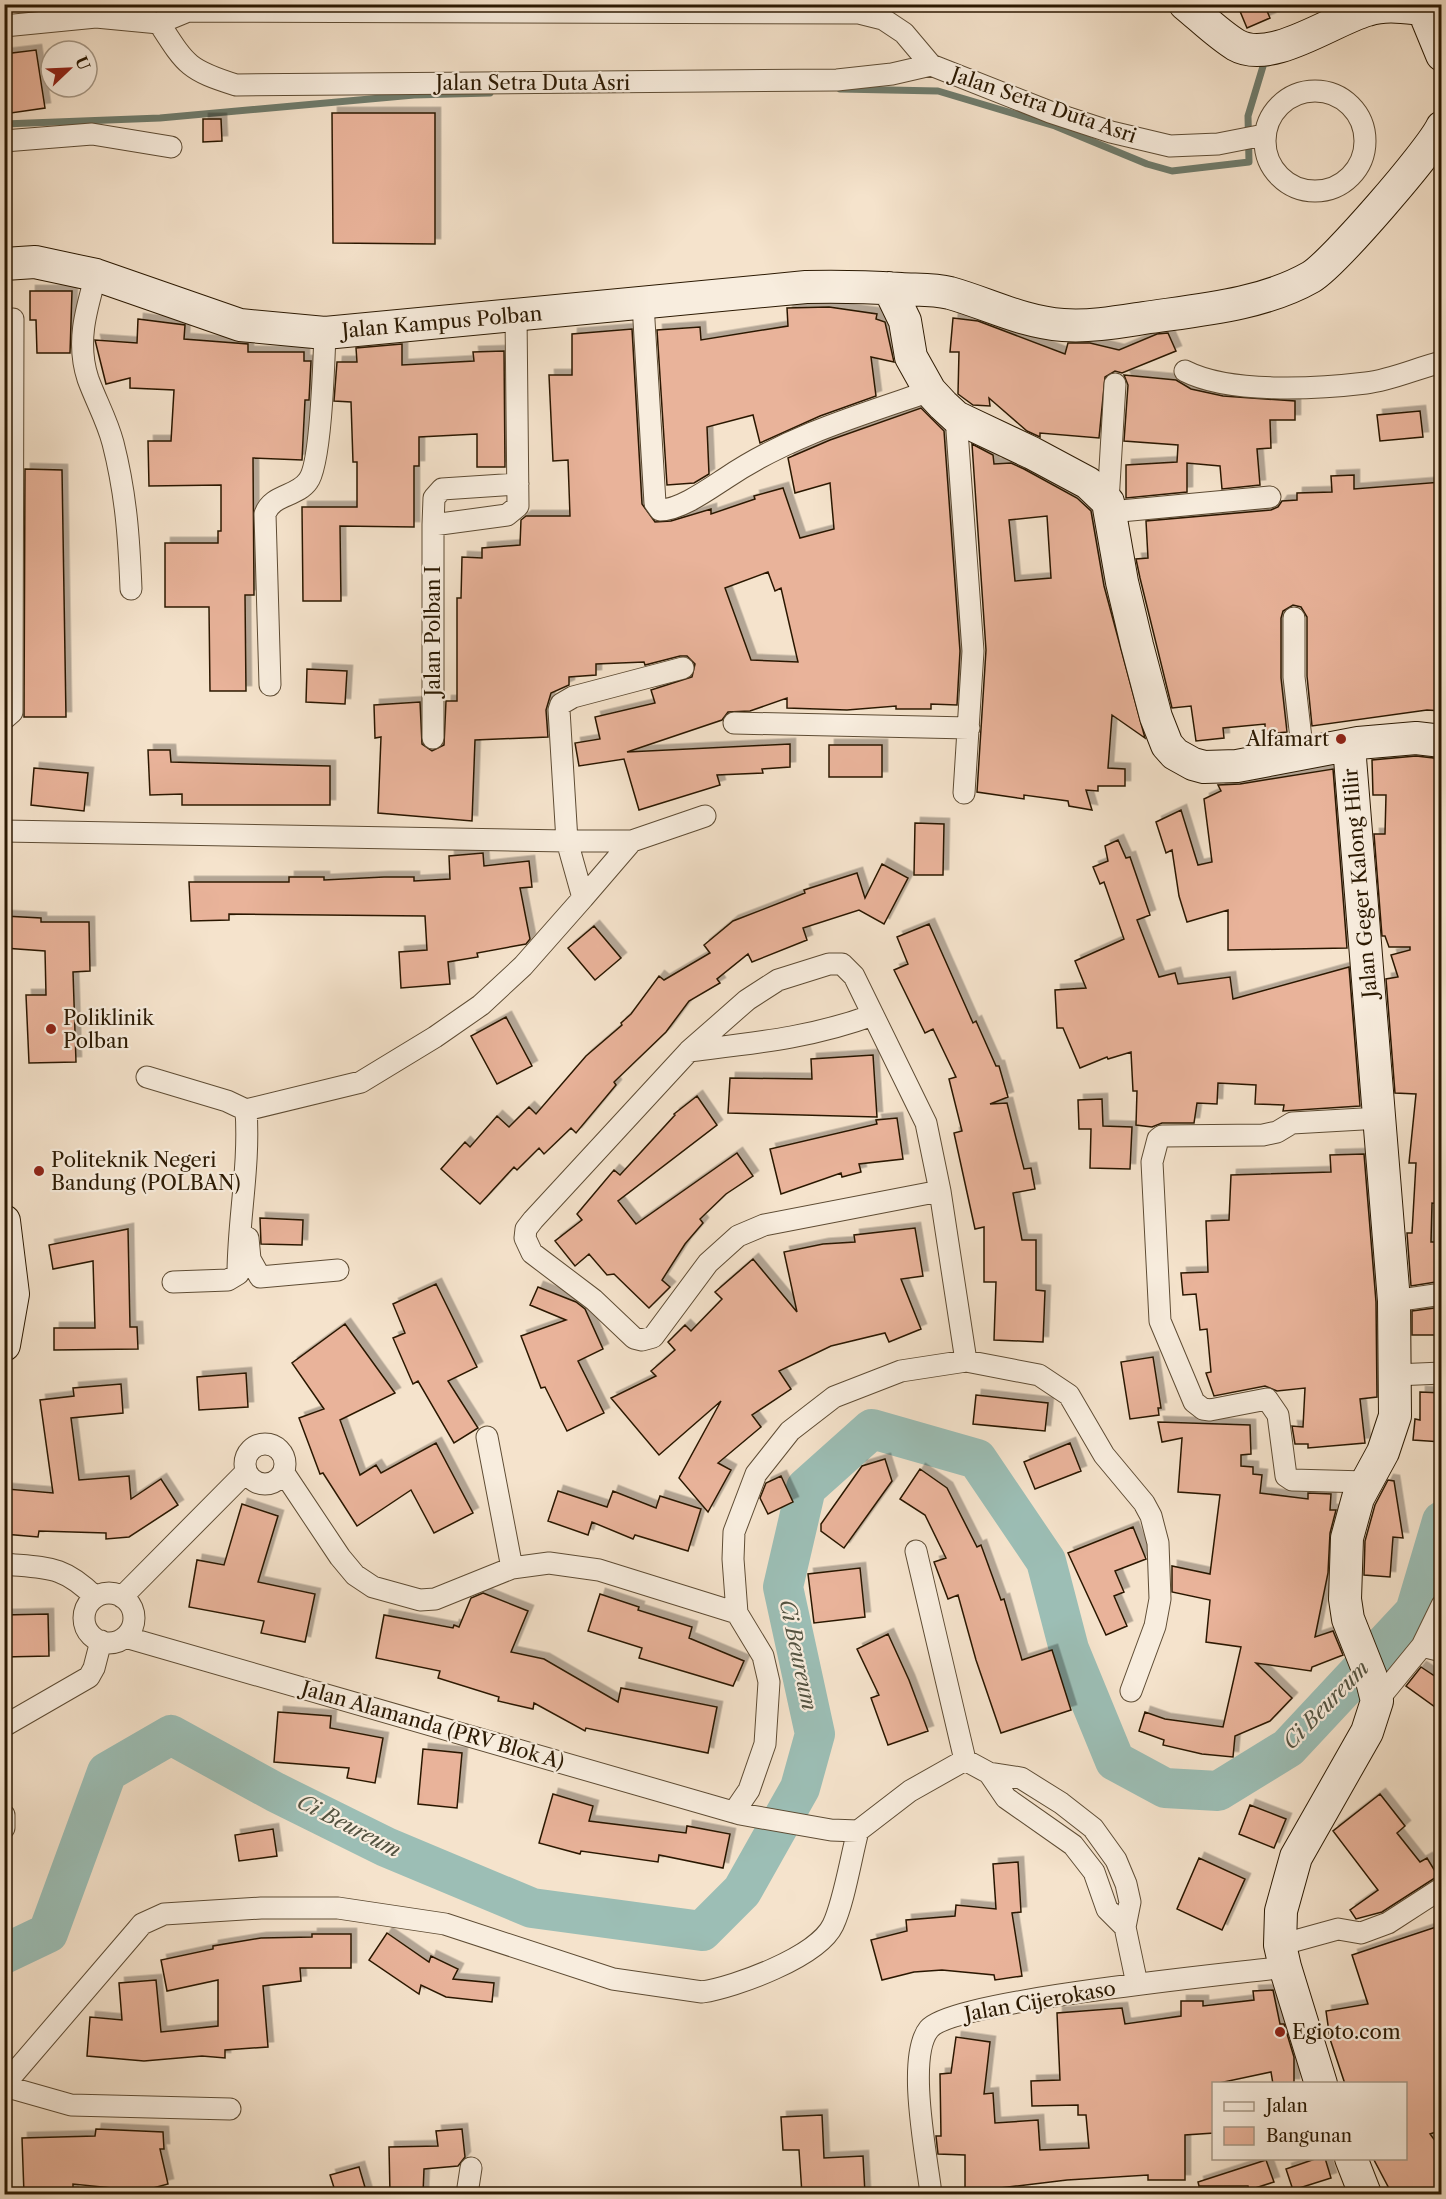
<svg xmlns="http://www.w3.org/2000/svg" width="1446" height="2199" font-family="'Libre Caslon Text',serif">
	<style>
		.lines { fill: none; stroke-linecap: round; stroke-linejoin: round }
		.stream { stroke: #6f7c6d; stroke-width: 7 }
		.river { stroke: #9cbeb5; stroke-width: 40 }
		.building { fill: #e9b39a; stroke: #2b1902; stroke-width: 1.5; fill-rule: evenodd; filter: url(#shadow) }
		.street-casing { stroke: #5e4c34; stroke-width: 23 }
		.secondary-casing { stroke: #2b1902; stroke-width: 34 }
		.street { stroke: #f8edde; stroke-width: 21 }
		.secondary { stroke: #f8edde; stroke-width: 32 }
		.poi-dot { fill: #8f2418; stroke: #f8edde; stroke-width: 2 }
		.labels { text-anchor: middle; stroke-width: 4.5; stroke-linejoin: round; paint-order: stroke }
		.street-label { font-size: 20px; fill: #2b1902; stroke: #f8edde }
		.poi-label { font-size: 20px; fill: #2b1902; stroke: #f8edde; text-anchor: start }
		.water-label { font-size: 21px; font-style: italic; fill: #535341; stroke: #f8edde }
	</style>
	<defs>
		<filter id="shadow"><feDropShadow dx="5.5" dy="-5.5" stdDeviation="0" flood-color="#0004"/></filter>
	</defs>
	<rect width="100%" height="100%" fill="#f5e3cc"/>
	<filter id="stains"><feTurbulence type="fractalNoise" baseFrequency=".00333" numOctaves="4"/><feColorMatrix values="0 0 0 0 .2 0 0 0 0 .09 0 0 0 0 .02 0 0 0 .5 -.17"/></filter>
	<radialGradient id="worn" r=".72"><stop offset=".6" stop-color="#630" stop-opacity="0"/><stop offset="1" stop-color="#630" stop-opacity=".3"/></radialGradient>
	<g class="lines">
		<!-- stream -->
		<path class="stream" d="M840,89L938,91L1055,126L1147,164L1172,171L1249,162L1248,116L1264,63H1268
			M4,124L160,118L414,95L490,93"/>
		<!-- river -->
		<path class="river" d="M4,1954L48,1933L107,1772L171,1735L275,1792L386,1847L532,1908L702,1931L742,1891L800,1788L815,1734L783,1587L806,1488L872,1429L977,1459L1046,1561L1069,1649L1115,1761L1165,1788L1218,1791L1288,1748L1415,1612L1442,1521"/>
	</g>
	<!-- building -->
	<path class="building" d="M1237,4H1264L1270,18L1247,28Z
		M36,50L45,108L4,114V54Z
		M332,113H435V244L333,243Z
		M203,119H221L222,141L203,142Z
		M30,291H72L70,353H37L36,320H30Z
		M829,307L877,314L876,319L885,322L894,362L871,357L876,396L820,416L760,443L753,415L707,427L709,474L694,483L667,485L657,330L700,327L701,340L788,326L787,308Z
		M953,318L978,321L1065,354L1068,343H1090L1119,350L1157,334L1168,333L1176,351L1122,373L1115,371L1105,377L1099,438L1040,433V437L1027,431L989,398L990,406L973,405L958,394L959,352H950Z
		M138,319L185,325L184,339L248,344V352H304V361H311L309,400H305L302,460L253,458L254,595H245L246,691H210L209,607H165V543H218V531H221V485L149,486L148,441H171L174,390L130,388V378L106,384L95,340L137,343Z
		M632,329L642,504L655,522L671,521L711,509V514L755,499L754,496L783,488L800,538L834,529L830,483L795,493L788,458L830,440L921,408L944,431L960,651L957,705L931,704V709H896V706L847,710L787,708V698L750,711L728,712L722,720L627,752L790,744V767L762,769L763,773L717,775L720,785L639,810L624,759L579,766L575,743L600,739L595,717L655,703L651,690L692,677L695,664L687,656H680L645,665L644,662L596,664V675L569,677V685L551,693L546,710L548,737L475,740L472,821L378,813L381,737L375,738L374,705L420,702L422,744L432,751L444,745L446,701H457V598H461L462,557L482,558V548L520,545L521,520L526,516H570L568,460L553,461L549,375H572V334ZM768,572L775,591L781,588L798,662L751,660L725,588Z
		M402,344V365L474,361L473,352L504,351L505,467H477V434L419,437V466H414V527L340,526L341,601H303L302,507H357V462H353L351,402L334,401L337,362H357L356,348Z
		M1124,375L1176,380L1191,389L1223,396L1295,401V420H1270L1271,448L1257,449L1260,485L1222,489L1220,466L1187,463V492L1126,498V465L1177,462L1178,445L1124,441L1128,385Z
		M1420,411L1423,437L1380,441L1377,415Z
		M972,444L993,455L994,464L1011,463L1024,469L1077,498L1091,511L1104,586L1145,738L1112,715L1108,768L1125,769V786H1098V791L1086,790L1092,810L1069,806L1068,801L1024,795V799L977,792L986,650ZM1047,516L1051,578L1015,581L1009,520Z
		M25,469L62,470L66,717H24Z
		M1354,475V489L1442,482V711L1427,710L1312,726L1307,676V617L1301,607L1293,605L1283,611L1281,618V678L1287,732L1265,734V724L1223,728L1224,738L1196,741L1191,706L1172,708L1140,578L1136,559L1148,558L1146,521L1271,510L1278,507L1282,501L1297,500V493L1332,492L1331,476Z
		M307,669L347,671L345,704L306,702Z
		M829,745H882V777H829Z
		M148,750H170L171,762L330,766V805H182V794L150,795Z
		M1416,756L1442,759V1204L1432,1203L1431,1242H1442V1281L1411,1286L1407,1233H1412L1416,1163H1409L1416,1094L1395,1093L1386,979L1398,977L1391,955L1410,950V947H1389L1385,936H1382L1374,834H1385L1386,795H1373L1372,760Z
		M34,768L88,773L84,811L31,805Z
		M1333,769L1347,948L1228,950V910L1187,922L1179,896L1172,850L1166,853L1156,822L1181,810L1198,865L1212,862L1204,799L1221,791L1218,785L1240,784Z
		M915,823L944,824L943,875H914Z
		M1118,840L1126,858L1130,857L1150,915L1137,920L1159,977L1175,973L1178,984L1230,977L1233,999L1349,967L1360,1106L1283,1111L1284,1105L1255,1104L1256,1085L1218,1083L1217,1104L1197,1103L1194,1123H1162L1152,1127L1136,1125L1137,1091H1133L1131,1052L1108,1059L1107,1057L1080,1068L1063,1028H1057L1055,990L1086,988L1075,961L1124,939L1104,882L1100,884L1093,867L1108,861L1105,846Z
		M483,853L484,866L529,861L532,887L520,888L530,939L526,944L477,953L478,957L448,962L450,984L401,988L399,952L427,950L425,916L229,914V920L191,921L189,882H289V877H324V880L384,877H414V881L450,879L449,856Z
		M882,864L908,878L884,924L859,910L803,928L807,940L752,962L748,954L717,979L720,983L689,1001L666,1032L614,1082L616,1085L576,1133L571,1128L544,1154L539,1148L517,1170L514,1167L480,1204L441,1169L465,1142L470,1147L497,1116L509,1127L529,1107L536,1114L586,1056L622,1025L621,1023L631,1014L659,976L664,980L710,953L704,945L733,921L805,893L804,890L857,873L865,898Z
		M4,916L41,918V922H89L90,971L73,972L76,1062L29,1063L26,995H46L45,951L4,948Z
		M929,924L973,1023L976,1021L996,1066H999L1008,1097L990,1104L1007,1103L1024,1169L1031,1168L1035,1189L1013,1193L1022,1240H1036V1290L1045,1291L1043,1342L994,1340L996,1282H984V1227L975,1229L954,1133L962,1131L949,1079L956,1077L933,1029L925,1033L894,970L908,964L897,937Z
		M594,926L621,958L595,980L568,948Z
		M506,1017L532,1066L497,1084L471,1036Z
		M873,1055L877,1117L728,1113L730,1078L812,1079L811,1059Z
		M697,1096L717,1125L618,1201L636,1224L737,1153L753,1176L726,1194L700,1219L703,1223L685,1244L662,1280L670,1287L649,1308L614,1274L607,1275L589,1254L575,1266L555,1241L582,1220L577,1214L614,1170L620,1175L675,1115L674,1114Z
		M1102,1099L1103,1126L1132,1127L1130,1169L1090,1168L1091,1129H1079L1078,1100Z
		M897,1118L903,1159L859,1164L861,1172L842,1177L841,1173L781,1194L770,1149L877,1124L876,1120Z
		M1364,1154L1376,1302L1377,1397L1360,1399L1365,1443L1308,1448V1444H1295L1292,1426L1303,1427L1305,1388L1277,1391L1265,1386L1214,1396L1206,1373L1211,1372L1207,1329L1200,1330L1196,1294L1183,1295L1181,1273L1208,1272L1206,1221L1229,1220L1231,1175L1331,1172L1330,1155Z
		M260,1218L303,1220L302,1245L261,1244Z
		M915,1228L923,1276L901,1279L921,1329L889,1342L885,1333L831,1346L779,1371L791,1389L752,1415L761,1427L718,1463L731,1470L708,1512L679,1478L721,1401L659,1455L611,1398L656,1376L651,1371L675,1350L668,1342L685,1325L691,1331L722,1299L715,1292L753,1259L797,1312L784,1252L823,1244L855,1242L854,1235Z
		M128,1229L130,1327H137L138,1349L54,1350V1328H95L93,1261L53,1269L49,1245Z
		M436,1284L477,1367L448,1381L478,1428L454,1443L418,1381L413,1384L393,1338L405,1333L393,1304Z
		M538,1287L576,1302L585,1309L603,1349L578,1361L604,1413L567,1431L545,1387L541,1388L521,1336L566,1320L530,1305Z
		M1442,1307V1335H1412V1311Z
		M345,1324L395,1393L340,1420L360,1475L376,1465L381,1473L436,1443L473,1513L434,1533L411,1490L357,1526L323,1473L320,1474L299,1418L324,1409L292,1363Z
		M1153,1357L1161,1408H1158L1159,1415L1130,1419L1121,1362Z
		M246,1373L248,1407L199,1410L197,1377Z
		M121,1384L123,1413L71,1418L79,1480L129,1476L131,1499L161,1479L178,1505L129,1537L106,1539V1533L39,1531L38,1537L4,1534L7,1489L53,1493L40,1400L74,1396L73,1388Z
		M1420,1392L1442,1393V1442L1413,1440L1415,1419L1420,1420Z
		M976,1395L1048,1403L1045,1431L973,1424Z
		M1158,1422L1250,1425L1251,1454L1241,1455V1466L1253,1467V1474L1262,1475L1260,1493L1308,1499V1493L1331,1494L1330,1510H1336L1330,1533L1328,1573L1315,1637L1333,1631L1343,1655L1312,1667L1311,1671L1256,1663L1292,1698L1270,1721L1235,1736L1233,1757L1202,1754L1163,1745L1164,1740L1139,1731L1145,1712L1165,1719L1223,1727L1241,1647L1206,1642L1210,1600L1172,1592V1566L1210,1574L1220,1495L1178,1492L1182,1438L1162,1442Z
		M1070,1443L1081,1471L1035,1489L1024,1462Z
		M885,1459L892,1481L844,1548L821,1531V1524L862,1466Z
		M920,1469L947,1488L977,1547L981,1545L1001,1600L1004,1599L1022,1660L1052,1650L1071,1710L1001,1733L976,1660L958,1595L948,1599L934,1562L946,1558L925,1515L900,1499Z
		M781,1476L793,1502L768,1514L760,1498L766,1483Z
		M1388,1480L1394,1481L1403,1538L1393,1537L1390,1577L1364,1575L1365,1541L1375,1505Z
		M558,1491L607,1507L613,1491L656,1508L660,1496L701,1509L688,1551L635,1535L633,1539L592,1522L588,1535L548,1521Z
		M242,1504L278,1516L258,1582L315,1594L305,1642L261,1633L264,1621L189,1607L197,1560L224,1565Z
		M1133,1527L1146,1559L1115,1571L1124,1592L1114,1596L1127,1626L1106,1635L1068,1553Z
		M860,1568L865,1617L814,1623L808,1574Z
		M483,1593L528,1611L511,1652L544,1659L618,1702L621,1688L717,1707L708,1753L586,1728L585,1731L534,1703L533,1709L498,1701L499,1697L438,1678L440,1671L376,1658L384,1615L453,1628L454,1625L459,1627L471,1598Z
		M600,1594L639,1607L638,1610L692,1627L689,1638L744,1661L733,1686L639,1658L642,1648L588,1631Z
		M48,1614L49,1656L4,1657V1615Z
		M888,1634L909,1680L928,1731L888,1745L871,1698L879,1695L857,1649Z
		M1421,1667L1442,1681V1712L1406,1686Z
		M278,1712L331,1716L330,1728L383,1738L375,1783L347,1778L349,1768L274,1762Z
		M423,1749L462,1753L457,1808L418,1804Z
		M553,1794L593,1806L589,1821L686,1833L687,1826L730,1834L723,1868L659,1855L658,1862L581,1851L580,1854L539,1843Z
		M1380,1794L1405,1826L1397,1833L1420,1862L1427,1858L1438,1876L1382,1912L1356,1919L1350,1910L1378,1890L1333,1831Z
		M1250,1805L1286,1819L1274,1848L1239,1834Z
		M273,1829L277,1856L239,1861L235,1835Z
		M1199,1858L1245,1879L1222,1930L1177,1909Z
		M1018,1862L1021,1912L1012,1913L1022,1976L995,1980L994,1975L942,1970L914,1972L882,1980L871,1940L907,1931L906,1920L955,1916L956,1905L996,1909L993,1864Z
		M1442,1925V2130L1430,2134L1442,2150V2194H1392L1373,2158H1406V2084H1345L1330,2039L1326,2011L1368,2004L1352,1955Z
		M387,1933L429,1962L431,1956L458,1969L453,1979L494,1983L492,2002L446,1997L421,1985L419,1994L369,1960Z
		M312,1934H351V1968H300L301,1981L263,1986L268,2047L225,2050V2058L202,2056L144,2061L87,2056L90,2017L122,2020L119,1983L156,1980L161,2032L218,2026V1980L167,1991L161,1960L213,1949V1946L261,1938L312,1937Z
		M1273,1990L1280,2024H1284L1294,2057V2084H1273L1271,2072L1214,2084V2133L1185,2135V2180H1148V2175L1067,2180L1000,2188H965V2155L938,2154L936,2136H941L940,2074L951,2073L956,2037L990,2042L984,2094L993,2093L995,2123L1038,2120L1040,2150L1089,2148L1086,2115H1078V2105L1032,2106L1031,2081L1060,2080L1057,2013L1122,2008L1125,2024L1181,2016V2001H1203V2006L1254,2000L1253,1991Z
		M822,2115L824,2158L863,2156L865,2194H802L799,2150H783L781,2117Z
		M96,2129L163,2132L164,2149H160L168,2184L142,2191L73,2184V2194H24L22,2138L95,2136Z
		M462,2129L465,2157L458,2166L424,2169L423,2194H390L389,2147L438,2146L436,2131Z
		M1318,2158H1325L1331,2178L1293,2190L1286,2169Z
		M1266,2160L1274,2182L1249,2190L1248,2186H1199L1198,2182Z
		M359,2167L367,2194H336L330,2175Z"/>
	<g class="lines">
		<defs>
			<path id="street" d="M159,23C186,65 188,70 236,85L837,80L892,74L931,65
				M4,26L96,17L159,23L188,11L859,13L883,19L904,33L931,65L1050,112L1111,132L1170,146L1218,144L1264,135
				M1265 141a50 50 0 1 1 100 0a50 50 0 1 1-100 0Z
				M4,141L92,134L171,147
				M96,275C86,310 76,343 88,379C96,401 107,420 113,443C126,494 129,538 131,589
				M643,304L655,503L660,510C680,510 709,489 726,478C788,436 860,415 930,391
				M1185,371C1230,394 1316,389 1366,383C1392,380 1417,368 1442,362
				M956,417L973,651L964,793
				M1108,502L1115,384
				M1110,512L1270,497
				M433,525L434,498L442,489L518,484
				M1294,618V677L1303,756
				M270,685L265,514C272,494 297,497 308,481C321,465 324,359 325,333
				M4,719L12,712L13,319
				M734,723L969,728
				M433,738V525L507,515L518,506L516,315
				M4,831L567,841L583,898L523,966L481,1005L435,1037L361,1082L246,1110C250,1166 238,1220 238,1274L228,1280L173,1282
				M632,841H567L559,710L561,704L573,697L683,668
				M583,898L632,841L705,816
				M689,1051C754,1043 811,1038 873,1015
				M147,1077L227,1101L246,1110
				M940,1191L764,1225L738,1236L708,1263L653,1337L642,1340L634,1338L594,1300L532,1253L525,1238L526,1229L533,1220L689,1051L747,1000L778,980L829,964H842L854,976L926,1123L940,1191L966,1361
				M248,1238L250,1259L260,1277L338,1270
				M1394,1301L1442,1294
				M1395,1375L1442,1373
				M487,1437L512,1568
				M245 1464a20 20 0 1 1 40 0a20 20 0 1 1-40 0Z
				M284,1473L340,1557L355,1575L373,1587L420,1600L435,1599L512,1568L549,1563L599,1570L737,1613
				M1366,1482L1292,1480L1286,1476L1278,1415L1267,1399L1210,1410L1203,1409L1194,1402L1160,1321L1152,1162L1158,1139L1162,1136L1263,1135L1277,1132L1292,1123L1380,1118
				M916,1551L965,1760
				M4,1564C47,1568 63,1565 95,1597
				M84 1618a25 25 0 1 1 50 0a25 25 0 1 1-50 0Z
				M122,1597L246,1472
				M125,1637L740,1814L831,1830L858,1831L910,1791L965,1760L989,1773L1021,1778L1061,1803L1093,1828L1116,1860L1126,1884L1130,1902L1125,1927L1137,1984
				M1422,1646L1442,1651
				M1377,1701L1422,1646L1442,1605
				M4,1726L89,1677L94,1668L101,1641
				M989,1773L1006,1798L1073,1845L1094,1872L1107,1909L1125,1927
				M734,1812L749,1790L765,1744L769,1682L763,1656L737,1613L733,1559L734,1532L756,1474L790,1431L834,1397L901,1371L966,1361L1039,1375L1069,1395L1104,1455L1144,1503L1151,1516L1158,1543L1160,1599L1155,1626L1131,1691
				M4,1815V1828
				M1280,1945L1338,1929L1361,1933L1388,1923L1442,1888
				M4,2085L137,1930L142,1924L164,1914L261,1908H338L445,1924L613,1979L702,1992C735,1987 818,1957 833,1925C844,1902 851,1857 858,1831
				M4,2086L71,2105L230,2109
				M467,2194L471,2168
				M931,2194C927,2158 906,2057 929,2029C953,2000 1232,1974 1285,1967"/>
			<path id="secondary" d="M1185,4C1201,17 1218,34 1236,45C1271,65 1332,20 1367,10C1385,4 1403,7 1422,9
				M1421,4L1442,55
				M4,264L35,262L96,275L240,325L325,333L806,287C838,286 869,287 901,289C917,290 934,289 950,293C989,304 1022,322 1063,325C1090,327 1118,322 1144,318C1199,310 1262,305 1311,277C1333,264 1430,152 1442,127
				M889,288L905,321L911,357L930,391L943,405L956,417L1032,453L1088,483L1108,502L1122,582L1137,645L1156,717L1167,745L1175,754L1193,764L1204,767L1237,766L1358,743L1416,738L1442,741
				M4,1221L13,1294L4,1345
				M1321,2084L1285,1967L1280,1945L1281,1911L1296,1857L1367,1732L1377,1701L1371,1677L1348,1619L1345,1599L1347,1538L1358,1498L1383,1452L1395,1416L1394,1301L1349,746
				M1351,2158L1365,2194"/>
		</defs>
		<!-- street casing -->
		<use href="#street" class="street-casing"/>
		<!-- secondary casing -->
		<use href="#secondary" class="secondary-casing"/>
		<!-- street -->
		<use href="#street" class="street"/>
		<!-- secondary -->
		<use href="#secondary" class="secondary"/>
	</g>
	<!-- markers -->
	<g class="poi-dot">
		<circle cx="1341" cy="739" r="6"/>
		<circle cx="51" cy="1029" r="6"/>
		<circle cx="39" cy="1171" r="6"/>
		<circle cx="1280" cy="2032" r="6"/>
	</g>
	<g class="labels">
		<!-- street labels -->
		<g class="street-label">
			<text x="533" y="90">Jalan Setra Duta Asri</text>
			<text transform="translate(1044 105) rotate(19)" y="7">Jalan Setra Duta Asri</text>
			<text transform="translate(442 322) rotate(-5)" y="7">Jalan Kampus Polban</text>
			<text transform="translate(433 631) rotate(-90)" y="7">Jalan Polban I</text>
			<text transform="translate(1360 883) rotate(-95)" y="7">Jalan Geger Kalong Hilir</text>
			<text transform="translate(433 1725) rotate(16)" y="7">Jalan Alamanda (PRV Blok A)</text>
			<text transform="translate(1040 2001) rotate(-10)" y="7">Jalan Cijerokaso</text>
		</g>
		<!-- poi labels -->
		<g class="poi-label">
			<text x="1329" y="746" text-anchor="end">Alfamart</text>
			<text x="63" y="1025">Poliklinik<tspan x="63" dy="23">Polban</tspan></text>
			<text x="51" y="1167">Politeknik Negeri<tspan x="51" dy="23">Bandung (POLBAN)</tspan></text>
			<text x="1292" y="2039">Egioto.com</text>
		</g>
		<!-- water labels -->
		<g class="water-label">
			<text transform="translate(798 1655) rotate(78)" y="7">Ci Beureum</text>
			<text transform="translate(1326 1705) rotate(-46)" y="7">Ci Beureum</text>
			<text transform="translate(349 1826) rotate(27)" y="7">Ci Beureum</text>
		</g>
	</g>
	<!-- margin -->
	<rect width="1446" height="2199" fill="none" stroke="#f5e3cc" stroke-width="24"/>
	<rect x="6" y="6" width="1434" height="2187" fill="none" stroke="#2b1902" stroke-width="3"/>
	<rect x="12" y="12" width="1422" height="2175" fill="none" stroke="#2b1902" stroke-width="1.5"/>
	<!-- legend -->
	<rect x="1212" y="2082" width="195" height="78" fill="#f8edde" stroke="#a69886" stroke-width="1.5"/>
	<rect x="1224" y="2102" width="30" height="9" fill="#f8edde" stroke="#a69886" stroke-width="1.5"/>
	<text x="1266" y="2112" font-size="18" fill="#2b1902">Jalan</text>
	<rect x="1224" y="2127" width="30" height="18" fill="#e9b39a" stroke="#a69886" stroke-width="1.5"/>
	<text x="1266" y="2142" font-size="18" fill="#2b1902">Bangunan</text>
	<!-- north arrow -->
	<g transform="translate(69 69) rotate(67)"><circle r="28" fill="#f8edde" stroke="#a69886" stroke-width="1.5"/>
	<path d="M0-4.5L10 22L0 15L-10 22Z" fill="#8f2418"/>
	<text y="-9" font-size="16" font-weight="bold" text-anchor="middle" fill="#2b1902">U</text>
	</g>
	<rect width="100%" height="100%" filter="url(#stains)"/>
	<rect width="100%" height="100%" fill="url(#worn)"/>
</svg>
